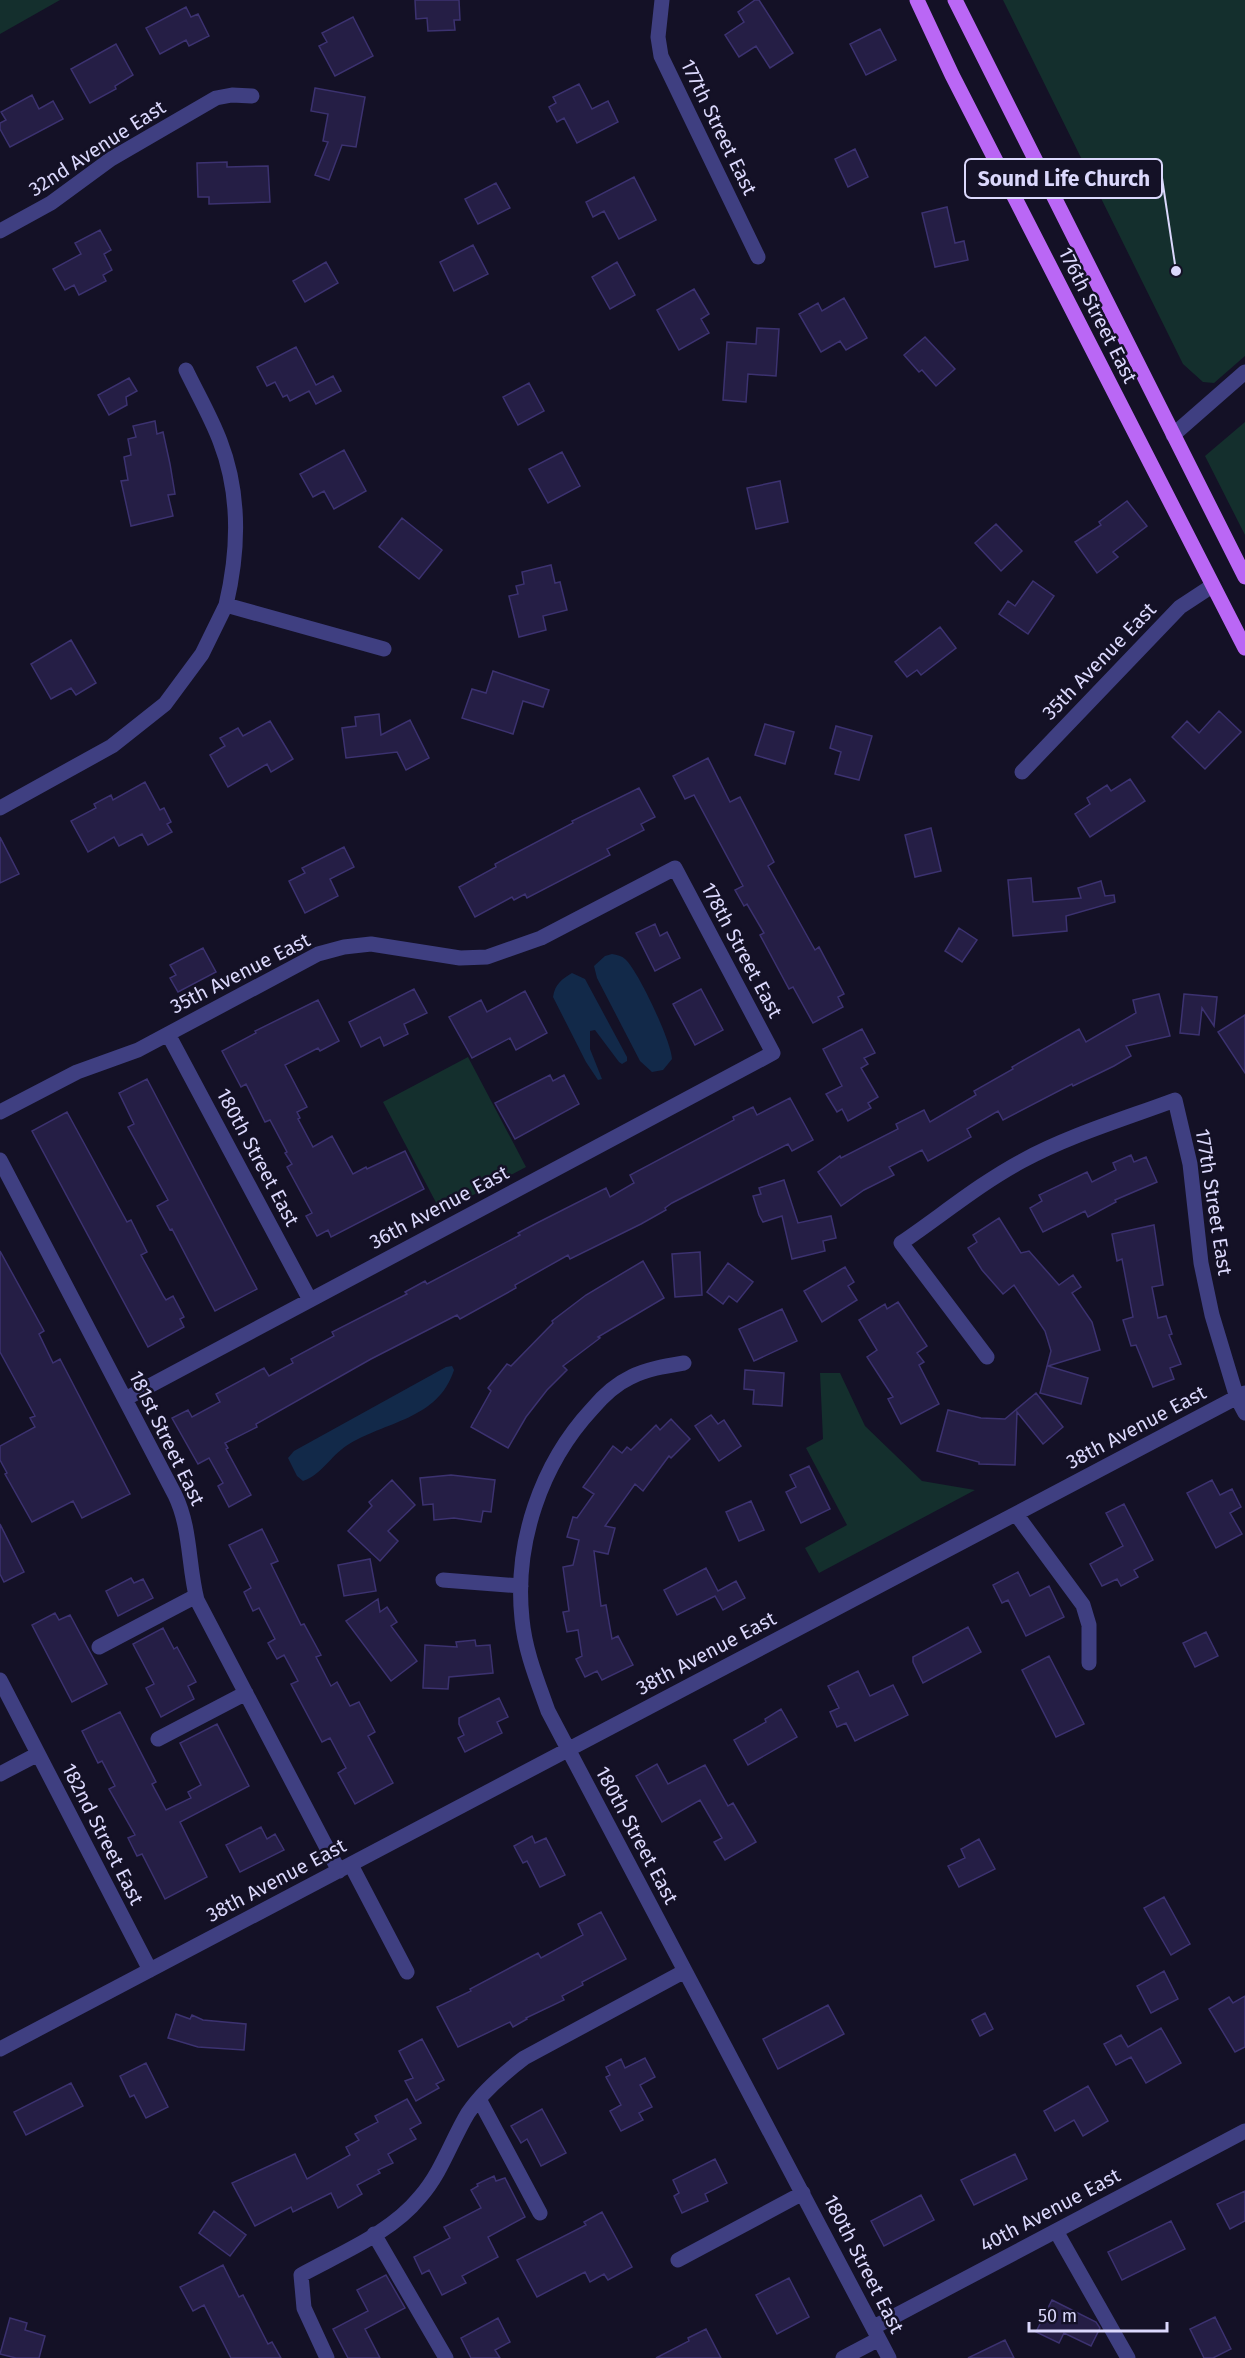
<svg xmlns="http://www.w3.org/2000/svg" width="1245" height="2358" font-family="'Fira Sans',sans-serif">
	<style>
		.green { fill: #142f2d }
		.water { fill: #122949 }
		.building { fill: #251e45; stroke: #3c3270; stroke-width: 1.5 }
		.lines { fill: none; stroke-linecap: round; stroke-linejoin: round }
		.minor { stroke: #3f3f81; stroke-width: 15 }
		.major { stroke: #ba67f5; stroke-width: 15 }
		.labels { text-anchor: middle; stroke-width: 5; stroke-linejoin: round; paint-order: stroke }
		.street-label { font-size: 20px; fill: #dbd8fc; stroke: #141126 }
		.leader { fill: none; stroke: #dbd8fc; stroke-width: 2 }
		.callout-dot { fill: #dbd8fc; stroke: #141126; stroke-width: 2 }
		.callout { fill: #141126; stroke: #dbd8fc; stroke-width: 2 }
		.callout-label { font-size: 21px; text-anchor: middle; font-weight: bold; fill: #dbd8fc }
	</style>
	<rect width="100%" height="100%" fill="#141126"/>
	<!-- green -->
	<path class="green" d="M0,0H60L0,34Z
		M1003,0H1245V356L1214,383L1203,382L1183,364Z
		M1245,422V535L1205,456Z
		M468,1057L526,1167L441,1212L383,1102Z
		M820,1373H840L865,1426L922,1481L975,1490L819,1573L805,1548L847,1525L806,1448L823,1439Z"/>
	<!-- water -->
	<path class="water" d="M612,954C617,955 622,956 625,959C638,970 672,1043 672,1059L663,1070L652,1072L640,1061L597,978L594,966L605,956Z
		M572,973L585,979L627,1057V1061L622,1064L619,1062L595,1030L590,1031V1049L602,1079L598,1080L586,1062L553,997C555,984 562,979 572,973Z
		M452,1366L454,1370C438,1420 385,1421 346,1446C331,1456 321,1475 303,1481L297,1476L288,1458L294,1451L446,1367Z"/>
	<!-- building -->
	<path class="building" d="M415,0H459L460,20H454L455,30L428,31L427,18L416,19Z
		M755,0H759L793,53L770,68L756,46L739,57L725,35L744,22L738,12Z
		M186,7L191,17L198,14L209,36L189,46L186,40L160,54L146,28Z
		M353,17L373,56L335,76L319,46L327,42L322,33Z
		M880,29L896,60L866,75L850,44Z
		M116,44L133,75L115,86L116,89L90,103L71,69Z
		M579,84L592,109L608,101L618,122L577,143L564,118L557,122L549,107L556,103L553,97Z
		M315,88L365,97L356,147L342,145L329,180L315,175L328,142L323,141L328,114L311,111Z
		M32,95L39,109L53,101L63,119L10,147L0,129V123L6,120L1,112Z
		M855,149L868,177L848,187L835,159Z
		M227,162V167L268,166L270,202L209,204V197H198L197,163Z
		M634,177L656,220L619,239L604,211L593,217L586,202Z
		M496,183L510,208L478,224L465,199Z
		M947,207L955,243L964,241L968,260L935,267L922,213Z
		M100,230L111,250L104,254L112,270L103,275L106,281L79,295L74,285L65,290L53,269L81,254L75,243Z
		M473,245L488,274L454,291L440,262Z
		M326,262L338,283L305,302L293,281Z
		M617,262L635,295L610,309L592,277Z
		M694,289L709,314L701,319L709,333L679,350L657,310Z
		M844,298L867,338L846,350L840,341L821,352L799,314L818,303L822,311Z
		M757,328L779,329L776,376L748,374L746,402L723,400L727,342L756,344Z
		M925,337L955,369L936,386L922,370L919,372L904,355Z
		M296,347L316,385L333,376L341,391L316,404L309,391L290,401L287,395L283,397L275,382L267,386L257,367Z
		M129,378L137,391L126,397L127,405L109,415L98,395Z
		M529,383L544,411L518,425L503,397Z
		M155,421L157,434L163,432L170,464L175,494L168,495L173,516L131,526L121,481L128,480L124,457L131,455L128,439L136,437L133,426Z
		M344,450L366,491L334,509L324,491L313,497L300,474Z
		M562,452L580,486L548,503L529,469Z
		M780,481L788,522L756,529L747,488Z
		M1127,501L1147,526L1113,552L1118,557L1097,573L1075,542L1101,525L1099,522Z
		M402,518L442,550L419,579L379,547Z
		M996,524L1022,551L1001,571L975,543Z
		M551,565L555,583L560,582L567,610L543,616L546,630L519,637L509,596L518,594L516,586L524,584L522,572Z
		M1033,581L1054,596L1028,634L999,614L1008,601L1015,606Z
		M940,627L956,648L921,675L917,670L907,677L895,662Z
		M71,640L96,683L76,695L71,688L51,699L31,664Z
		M493,671L549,690L543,707L523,701L513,734L462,718L472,689L486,693Z
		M1219,711L1241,732L1205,769L1172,737L1187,721L1199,733Z
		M379,714L381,735L410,720L429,758L406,770L397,752L346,758L342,728L356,726L355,717Z
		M270,721L293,759L271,772L267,764L228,787L210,755L225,746L220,738L238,728L243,736Z
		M765,724L794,732L785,764L755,755Z
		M836,726L872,736L859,780L835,774L841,752L830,748Z
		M708,758L730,802L740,797L774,862L768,866L815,950L819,947L844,994L838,997L843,1007L813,1023L793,987L789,989L760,935L764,933L747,904L744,906L735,890L743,886L694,795L685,799L673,776Z
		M1130,779L1145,801L1090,837L1075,814L1090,804L1087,798L1107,785L1111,791Z
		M145,782L160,810L164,808L171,822L167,824L172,832L148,845L142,834L119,846L114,837L88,852L71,821L96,808L94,804L111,795L113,800Z
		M639,788L655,817L641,824L644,830L607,849L610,855L527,898L525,894L514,900L512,897L475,917L459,887L496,867L495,864L573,823L572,821Z
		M931,828L941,871L915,877L905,835Z
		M0,837L19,874L0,883Z
		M344,847L354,867L330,879L338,896L305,913L289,881L305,873L302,868Z
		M1031,878L1033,902L1081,898L1078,888L1101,881L1105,896L1114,895L1115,902L1066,916L1067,931L1013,936L1008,880Z
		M655,924L660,936L667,932L680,958L655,971L636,933Z
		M959,928L977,940L962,962L945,951Z
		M203,948L216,972L178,992L170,978L176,975L170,965Z
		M414,989L427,1013L404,1024L408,1034L384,1046L380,1037L361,1047L349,1022Z
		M701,989L723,1030L695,1045L673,1004Z
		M525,991L547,1033L516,1050L510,1038L472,1058L449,1017L481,1000L487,1012Z
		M1159,994L1170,1036L1126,1046L1131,1056L1114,1066L1073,1086L1072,1084L1003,1120L998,1111L967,1129L971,1137L928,1161L922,1150L889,1167L894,1175L864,1190L841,1206L818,1172L840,1156L841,1158L898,1129L896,1124L924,1110L930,1122L976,1095L974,1091L1013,1069L1012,1067L1079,1029L1086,1042L1136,1013L1133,1000Z
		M1184,994L1217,997L1214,1026L1202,1008L1199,1035L1180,1033Z
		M318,1000L339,1041L320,1051L318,1048L285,1065L307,1107L297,1112L300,1118L298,1119L313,1147L332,1136L353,1174L366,1167L367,1169L405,1151L424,1189L331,1237L328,1230L317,1236L306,1216L312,1213L287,1167L292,1164L285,1153L287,1152L270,1120L265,1122L246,1084L241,1087L222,1051L256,1033L255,1031Z
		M1245,1015V1073L1218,1032Z
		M862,1029L875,1053L864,1058L868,1064L861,1068L878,1097L868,1103L871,1108L848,1121L842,1109L837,1112L826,1094L842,1086L823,1049Z
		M550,1075L553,1081L564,1075L579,1104L515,1139L495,1103Z
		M147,1079L257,1289L215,1311L172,1229L170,1230L157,1206L168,1200L128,1127L134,1124L119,1093Z
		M790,1098L813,1140L792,1151L788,1144L672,1203L665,1208L666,1210L641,1224L570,1259L568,1255L515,1285L516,1288L460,1319L457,1315L371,1359L256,1424L257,1427L225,1443L228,1448L226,1449L251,1495L229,1507L218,1486L223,1483L209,1458L198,1464L172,1418L188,1410L192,1417L220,1402L216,1394L264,1368L269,1376L293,1363L291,1359L334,1336L332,1332L407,1294L405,1292L425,1281L427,1284L520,1235L518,1233L537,1223L606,1188L610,1197L634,1183L630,1175L734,1120L733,1117L753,1107L757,1115Z
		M67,1112L127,1222L131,1220L147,1252L141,1255L164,1297L166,1300L173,1296L184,1317L180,1319L184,1327L148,1347L32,1131Z
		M1131,1155L1134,1162L1146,1157L1157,1182L1115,1200L1116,1202L1088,1217L1085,1211L1043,1232L1030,1208L1042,1201L1039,1195L1087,1172L1092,1182L1116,1170L1113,1163Z
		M784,1180L798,1223L831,1216L836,1238L823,1241L825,1251L792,1259L782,1216L763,1222L759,1215L753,1196L761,1194L759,1188Z
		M999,1218L1021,1253L1029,1251L1059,1285L1073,1275L1081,1287L1072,1293L1092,1322L1100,1350L1048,1366L1088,1378L1081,1404L1040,1393L1051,1351L1045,1331L1014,1285L1003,1294L982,1270L968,1248L977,1242L973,1235Z
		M1154,1225L1163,1285L1152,1287L1158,1318L1166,1316L1172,1334L1169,1335L1181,1364L1170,1368L1174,1379L1153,1387L1136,1345L1131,1346L1123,1320L1133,1317L1122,1259L1117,1261L1112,1234Z
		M0,1251L44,1331L39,1334L53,1363L60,1359L130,1494L82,1518L73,1501L32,1522L5,1474L7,1473L0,1460V1446L35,1427L30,1418L35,1416L0,1352Z
		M700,1252L702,1295L675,1297L672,1254Z
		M643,1261L664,1298L598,1337L600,1338L563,1366L567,1370L547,1390L526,1417L508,1448L471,1427L491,1391L488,1388L507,1364L511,1366L553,1323L552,1321L586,1295Z
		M728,1263L753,1282L737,1302L729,1296L723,1304L707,1292Z
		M845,1267L854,1282L848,1286L857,1300L822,1322L804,1291Z
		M898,1302L927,1346L917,1353L924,1362L919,1365L939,1404L901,1424L888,1399L893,1397L867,1357L877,1350L859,1320L885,1304L887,1309Z
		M782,1309L797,1341L754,1361L739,1329Z
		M745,1370L784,1373L782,1406L753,1404L754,1390L744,1389Z
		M1036,1393L1063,1427L1043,1444L1017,1412L1015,1465L979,1464V1462L937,1451L948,1410L981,1418L1005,1419Z
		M711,1415L718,1424L724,1420L741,1446L719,1461L695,1426Z
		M671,1419L690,1439L671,1458L669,1456L643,1491L635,1484L605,1526L615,1528L608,1554L594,1551L601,1606L606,1605L612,1639L618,1636L633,1665L602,1680L597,1671L585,1677L576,1659L582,1656L578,1630L567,1632L563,1612L569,1611L563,1567L573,1565L579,1540L567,1537L573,1517L577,1518L594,1494L583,1487L613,1446L622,1453L627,1447L631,1450L656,1425L660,1430Z
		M809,1466L830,1509L801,1523L786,1492L796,1487L790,1475Z
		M451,1475L495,1480L491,1512L483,1511L481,1522L454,1518L434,1520L433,1504L423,1505L420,1478Z
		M392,1480L415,1505L388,1531L398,1541L380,1561L348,1531L372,1506L369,1502Z
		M1212,1480L1220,1495L1232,1489L1241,1507L1230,1513L1242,1534L1216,1548L1187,1493Z
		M751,1501L764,1530L739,1541L726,1512Z
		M1124,1504L1153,1560L1134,1570L1138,1577L1121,1586L1117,1579L1102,1586L1090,1564L1123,1546L1106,1513Z
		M0,1524L24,1572L4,1582L0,1574Z
		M262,1529L278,1561L271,1564L301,1625L304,1624L321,1655L316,1657L331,1686L337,1682L350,1706L359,1702L375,1732L368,1736L393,1783L355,1804L338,1773L346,1768L330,1738L322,1742L291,1684L298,1681L284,1655L277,1659L268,1643L275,1639L259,1608L253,1611L244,1592L251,1588L229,1545Z
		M370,1559L376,1591L344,1596L338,1565Z
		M706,1568L718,1591L736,1581L745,1598L723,1610L715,1596L677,1615L664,1590Z
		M1018,1572L1030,1596L1049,1586L1064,1617L1026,1636L1008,1600L1002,1603L993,1585Z
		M131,1578L134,1583L143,1579L153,1598L118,1616L106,1591Z
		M378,1599L380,1612L387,1607L397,1622L391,1626L417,1661L391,1681L346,1621Z
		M55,1613L59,1620L70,1615L107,1684L72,1702L32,1625Z
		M968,1627L981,1652L923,1683L913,1662V1657Z
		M163,1628L174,1649L177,1647L196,1682L188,1686L194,1699L161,1717L146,1688L154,1684L133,1644Z
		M1206,1632L1218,1656L1195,1667L1183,1643Z
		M475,1640L476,1646L490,1645L493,1673L449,1677L448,1689L423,1688L425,1645L457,1647L456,1642Z
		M1049,1656L1084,1724L1056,1737L1022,1670Z
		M858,1671L870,1696L893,1685L908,1715L855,1741L846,1723L837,1727L830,1712L839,1708L828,1686Z
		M499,1698L508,1717L497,1722L502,1733L465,1752L458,1738L464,1735L459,1724V1718Z
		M781,1709L797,1737L748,1765L734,1740L766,1722L765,1719Z
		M120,1712L156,1782L152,1784L166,1810L191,1798L188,1792L201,1785L180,1743L217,1724L249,1786L180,1822L207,1877L165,1899L142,1854L137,1856L128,1838L135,1835L109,1789L115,1786L102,1761L98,1763L82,1731Z
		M657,1764L668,1784L705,1765L728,1806L733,1803L756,1842L725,1860L714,1842L722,1838L700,1800L662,1822L636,1776Z
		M261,1827L267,1839L275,1834L284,1850L240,1872L226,1845Z
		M532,1836L535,1843L546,1838L565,1875L540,1887L527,1861L523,1863L514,1846Z
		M979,1839L995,1869L959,1887L948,1866L965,1858L961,1849Z
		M1164,1897L1190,1944L1171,1955L1144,1908Z
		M601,1912L626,1959L582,1982L583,1985L562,1996L564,2000L526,2018L527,2019L513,2027L510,2022L458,2047L437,2007L471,1991L470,1989L538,1953L541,1958L583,1935L578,1924Z
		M1164,1971L1178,1999L1151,2013L1137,1986Z
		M1245,1996V2047L1235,2052L1209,2009L1229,1997L1233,2003Z
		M828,2005L844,2034L778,2069L763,2039Z
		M985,2013L993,2029L980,2036L972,2020Z
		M176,2014L190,2019L192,2015L203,2020L246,2024L244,2050L198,2047L168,2038Z
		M1161,2028L1181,2063L1146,2083L1131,2057L1116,2065L1104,2044L1121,2035L1128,2047Z
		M422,2039L444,2080L436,2084L439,2088L416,2101L405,2081L413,2078L399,2051Z
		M645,2058L655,2077L640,2085L652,2107L639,2113L643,2120L621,2131L610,2111L621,2105L606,2077L610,2075L606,2067L621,2059L625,2068Z
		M146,2063L168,2107L146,2118L134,2095L130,2097L120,2076Z
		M71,2083L83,2106L26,2135L14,2112Z
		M1088,2086L1108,2121L1083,2136L1074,2120L1055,2131L1044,2111Z
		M407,2099L421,2123L410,2129L416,2139L388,2154L393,2163L378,2170L380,2173L357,2185L362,2194L338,2208L331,2193L293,2212L291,2207L255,2226L232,2183L295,2154L307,2179L350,2155L346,2147L359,2140L355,2134L378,2122L375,2116Z
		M542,2109L566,2153L541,2166L527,2139L521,2143L511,2126Z
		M1015,2154L1027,2179L974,2205L961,2180Z
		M715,2159L727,2183L705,2194L708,2201L682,2213L674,2196L679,2193L673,2180Z
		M494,2176L496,2181L505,2178L525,2217L488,2237L498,2257L462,2276L466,2283L442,2295L429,2270L422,2274L414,2257L450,2238L444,2227L481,2208L471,2190L478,2186L477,2184Z
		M1245,2191V2221L1230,2229L1217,2204Z
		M921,2195L934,2220L884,2246L871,2221Z
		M214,2211L246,2235L230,2256L199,2233Z
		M602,2212L632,2267L608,2280L604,2274L590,2282L585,2272L537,2297L517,2260L586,2225L584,2222Z
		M1171,2221L1185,2249L1122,2280L1108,2252Z
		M223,2265L239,2297L243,2295L268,2344L272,2342L281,2358H231L204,2305L193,2311L180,2287Z
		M386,2275L405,2308L365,2329L380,2358H348L333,2329L368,2311L357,2290Z
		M789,2278L809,2317L777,2334L756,2295Z
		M1052,2300L1096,2322L1100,2328L1091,2346L1064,2333L1059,2343L1036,2332Z
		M1215,2317L1231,2349L1213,2358H1204L1190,2329Z
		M10,2318L27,2323L25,2330L45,2336L39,2358H16L0,2354Z
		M498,2318L510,2342L495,2350L500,2358H471L461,2338Z
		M706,2329L721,2358H656L689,2341L688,2338Z
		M1005,2340L1014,2358H968Z"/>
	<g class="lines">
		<!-- minor -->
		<path class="minor" d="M662,0L658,37L661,56L758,257
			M0,231L51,203L111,159L216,98L232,95L252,96
			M186,370C197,393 211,417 220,441C241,495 239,550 226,605L384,649
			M1173,435L1245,372
			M1022,772L1180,607L1212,586
			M0,808L112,746L165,704L202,654L226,605
			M168,1034L310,1300
			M0,1112L77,1072L138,1050L318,954L344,947L371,944L460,958L487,957L541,938L675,868L773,1053L125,1399
			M0,1160L175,1495C191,1528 188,1565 197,1600L339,1871
			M987,1357L901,1243C941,1216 979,1184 1022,1161C1070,1135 1124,1119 1175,1100L1190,1164L1201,1263L1212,1315L1237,1398L1245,1413
			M684,1363C666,1366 647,1369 631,1377C616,1384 603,1396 592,1409C541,1464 514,1543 522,1619C525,1651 537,1680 548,1711L889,2358
			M1016,1514L1083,1605L1089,1625V1663
			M443,1580L521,1586
			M99,1647L196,1596
			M0,1680L150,1970
			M158,1739L246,1693
			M0,1774L38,1754
			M351,1865L407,1972
			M0,2049L1245,1393
			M479,2099L540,2213
			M1056,2231L1128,2358
			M374,2234L446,2358
			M678,2260L803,2193
			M874,2327L1245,2131
			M327,2358L304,2308L301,2275C341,2253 391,2233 420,2197C442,2172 451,2141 468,2113C482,2092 503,2074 524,2058L685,1971
			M843,2358L879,2339"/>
		<!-- major -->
		<path class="major" d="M917,0L952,75L1245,648
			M955,0L1245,577"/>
	</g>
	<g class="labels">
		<!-- street labels -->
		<g class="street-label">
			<text transform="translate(719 127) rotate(64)" y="7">177th Street East</text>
			<text transform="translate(97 148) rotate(-33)" y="7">32nd Avenue East</text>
			<text transform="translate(1098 315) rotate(63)" y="7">176th Street East</text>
			<text transform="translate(1099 661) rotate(-46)" y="7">35th Avenue East</text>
			<text transform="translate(742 950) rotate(62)" y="7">178th Street East</text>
			<text transform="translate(240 973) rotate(-27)" y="7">35th Avenue East</text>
			<text transform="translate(258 1157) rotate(62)" y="7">180th Street East</text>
			<text transform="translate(1214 1202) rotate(81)" y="7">177th Street East</text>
			<text transform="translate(439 1207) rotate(-28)" y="7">36th Avenue East</text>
			<text transform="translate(1136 1427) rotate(-28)" y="7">38th Avenue East</text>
			<text transform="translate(167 1438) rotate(64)" y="7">181st Street East</text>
			<text transform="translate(706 1653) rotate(-28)" y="7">38th Avenue East</text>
			<text transform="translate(103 1834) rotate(63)" y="7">182nd Street East</text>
			<text transform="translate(637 1835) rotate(62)" y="7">180th Street East</text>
			<text transform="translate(276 1880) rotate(-28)" y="7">38th Avenue East</text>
			<text transform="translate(1050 2210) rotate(-28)" y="7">40th Avenue East</text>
			<text transform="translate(864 2264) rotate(63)" y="7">180th Street East</text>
		</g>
	</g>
	<!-- callouts -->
	<path class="leader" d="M1176 271L1162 178"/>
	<circle class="callout-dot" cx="1176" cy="271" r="6"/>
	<rect class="callout" x="965" y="159" width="197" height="39" rx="6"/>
	<g class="callout-label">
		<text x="1064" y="186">Sound Life Church</text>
	</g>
	<!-- scale -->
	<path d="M1029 2322v9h138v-9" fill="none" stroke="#dbd8fc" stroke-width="3"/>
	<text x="1038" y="2322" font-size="18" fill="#dbd8fc" stroke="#141126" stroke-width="4.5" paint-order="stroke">50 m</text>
</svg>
